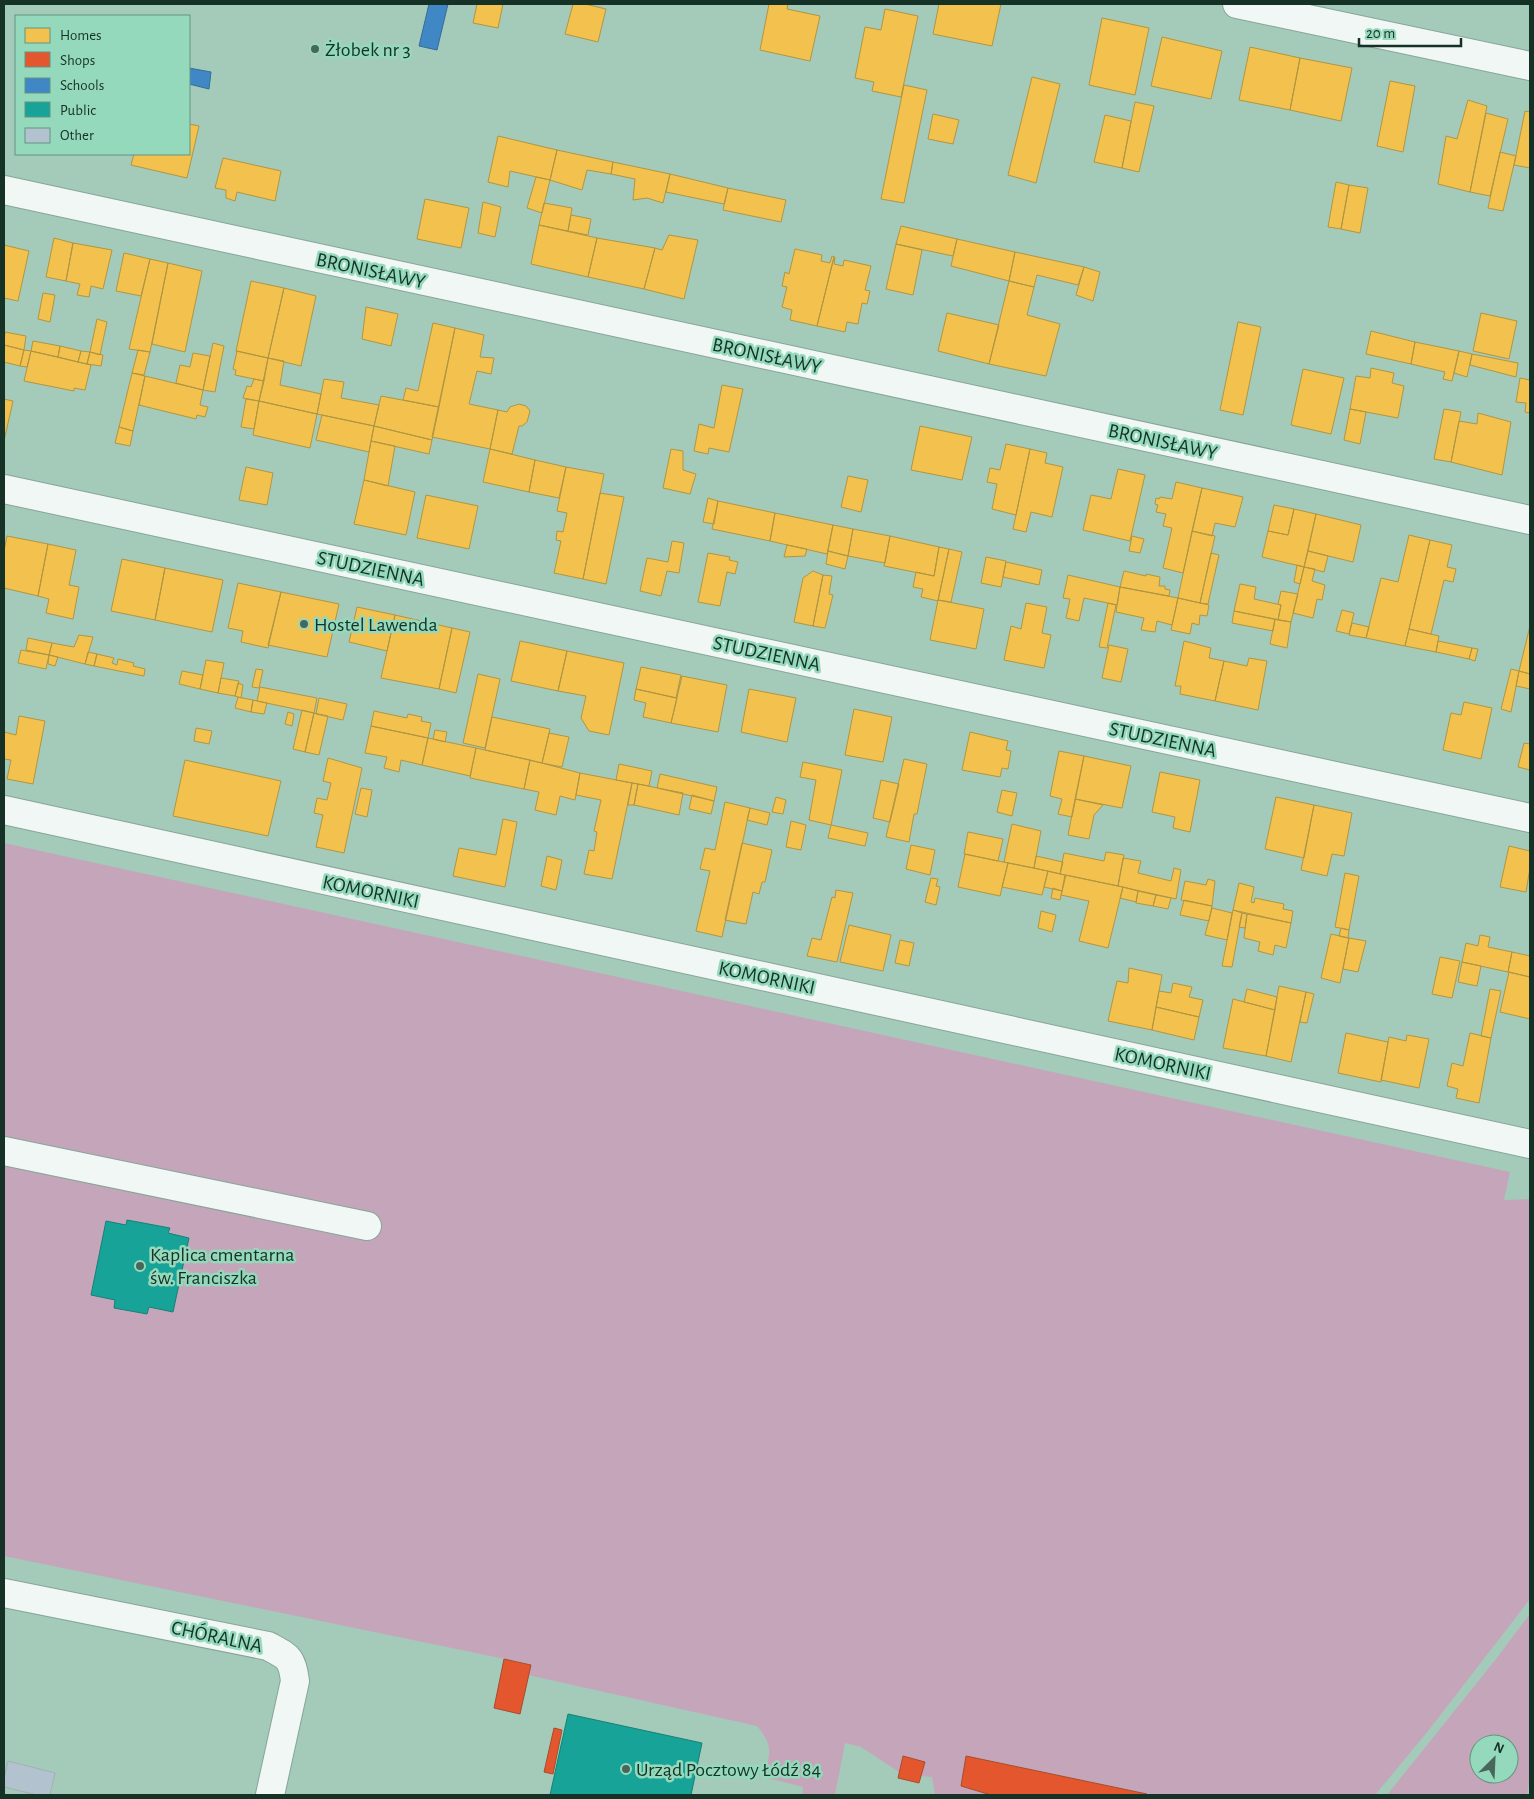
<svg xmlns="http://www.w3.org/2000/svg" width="1534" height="1799" font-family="'Alegreya Sans',sans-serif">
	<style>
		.green { fill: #c5a5b9; fill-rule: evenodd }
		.homes { fill: #f2c14e; stroke: #b09642 }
		.shops { fill: #e4572e; stroke: #a64c2c }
		.schools { fill: #3f88c5; stroke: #336e96 }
		.public { fill: #17a398; stroke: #178176 }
		.building { fill: #b2c2ce; stroke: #a1b2b4 }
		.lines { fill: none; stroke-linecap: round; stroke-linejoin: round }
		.minor-casing { stroke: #86a598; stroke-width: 30 }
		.minor { stroke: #f1f7f5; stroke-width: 28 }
		.poi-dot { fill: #48675a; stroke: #95d9bc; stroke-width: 2 }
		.labels { text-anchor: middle; stroke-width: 5; stroke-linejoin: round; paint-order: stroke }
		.poi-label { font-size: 20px; fill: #163227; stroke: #95d9bc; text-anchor: start }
		.street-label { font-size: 20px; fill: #163227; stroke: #95d9bc }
	</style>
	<rect width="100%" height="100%" fill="#a4caba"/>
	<!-- green -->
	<path class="green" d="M4,843L1510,1172L1504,1200L1530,1199V1599L1428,1731L1375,1795H1154L966,1756L961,1786L991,1795H935L932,1777L921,1776L903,1757L899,1772L861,1747L845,1743L835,1795H802L803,1787L764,1777C770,1752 774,1747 757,1726L528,1675L530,1664L4,1556Z
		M1530,1614V1778L1527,1795H1387L1496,1659ZM1479,1744H1509V1774H1479Z"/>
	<!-- homes -->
	<path class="homes" d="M477,4H503L498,28L473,23Z
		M573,4H585L606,9L598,42L565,34Z
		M769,4H788L787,9L820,16L810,61L760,50Z
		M939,4H1001L992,46L933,34Z
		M885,9L918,16L901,97L872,91L874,82L855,78L865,27L881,30Z
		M1102,18L1149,28L1135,95L1089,85Z
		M1162,37L1222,51L1211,99L1151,86Z
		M1250,47L1300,58L1290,110L1239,100Z
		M1300,58L1352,68L1341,121L1290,110Z
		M1032,77L1060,84L1036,183L1008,175Z
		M1390,81L1415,86L1403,152L1377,146Z
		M904,85L927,90L904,203L881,199Z
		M1468,100L1487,106L1470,192L1438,184L1446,136L1457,139Z
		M1135,102L1154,106L1139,172L1122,168Z
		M1525,111L1530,112V168L1514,165Z
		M1486,113L1508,119L1490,196L1470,192Z
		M933,114L959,120L953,144L928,139Z
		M1105,115L1131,121L1122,168L1094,162Z
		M189,124L199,126L187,178L131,165L134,154H189Z
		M498,136L557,150L550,180L510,171L508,187L488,182Z
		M557,150L613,162L611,174L587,170L582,190L550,180Z
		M1500,152L1516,156L1503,211L1488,208Z
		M223,158L281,171L275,201L237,192L235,201L226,198V190L215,188Z
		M613,162L670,174L663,203L647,198L633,200L635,179L611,174Z
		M670,174L728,188L724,204L666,192Z
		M536,177L550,180L542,213L527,208Z
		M1336,182L1349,185L1341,229L1328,227Z
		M1349,185L1368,188L1360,233L1341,229Z
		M728,188L786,200L781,222L723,210Z
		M425,199L469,208L461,248L417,239Z
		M483,202L501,207L495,237L478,233Z
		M544,203L572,208L568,231L539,225Z
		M571,215L591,219L588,235L568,231Z
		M539,225L597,238L588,277L531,264Z
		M901,226L957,239L953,256L896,244Z
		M669,235L698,240L684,299L644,289L655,248L662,250Z
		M54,238L73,243L66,281L46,277Z
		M597,238L655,248L644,289L588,277Z
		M957,239L1015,252L1009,281L951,266Z
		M73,243L112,250L103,289L91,286L89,297L77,295L80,284L66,281Z
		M896,244L922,250L913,295L886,289Z
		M4,245L29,251L18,301L4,298Z
		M795,249L822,255L821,261L830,263L832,256L834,257L817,326L790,320L792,310L782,307L787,287L782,286L785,272L789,274Z
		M1015,252L1084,267L1078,285L1037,275L1034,287L1009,281Z
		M124,253L150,259L141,296L116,291Z
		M834,257H835L834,264L843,266L844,260L871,266L865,290L870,291L867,304L862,303L858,324L847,322L845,332L817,326Z
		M150,259L168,263L150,352L129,349Z
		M168,263L202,271L185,352L152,344Z
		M1084,267L1100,272L1093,301L1076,295Z
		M251,281L284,288L268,358L236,351Z
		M1009,281L1034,287L1027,315L1060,324L1046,376L989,364Z
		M284,288L316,296L301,366L268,358Z
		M43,293L55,295L50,322L38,319Z
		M366,307L398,314L391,346L362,339Z
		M947,313L999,325L989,364L938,351Z
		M1481,313L1517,321L1509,359L1473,351Z
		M97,319L107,322L100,355L90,352Z
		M1238,322L1261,327L1243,415L1220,410Z
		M433,323L455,328L439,407L403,400L406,388L418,391Z
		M455,328L484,335L480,357L494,358L491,374L477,371L469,404L498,410L490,449L432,437Z
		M1371,331L1415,342L1411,364L1366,354Z
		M5,332L26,336L24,350L4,345Z
		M33,341L60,346L58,357L31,351Z
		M1415,342L1459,351L1452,381L1443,379L1445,372L1411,364Z
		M213,343L224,346L215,392L203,390Z
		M4,345L24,350L20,366L4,362Z
		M60,346L81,351L78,362L58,357Z
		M24,350L31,351L27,367L20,366Z
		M138,350L150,352L144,375L132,373Z
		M31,351L91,365L85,390L74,388V391L24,381Z
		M81,351L90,352L87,364L78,362Z
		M237,351L268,358L264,381L235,375L236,370L233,369Z
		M1459,351L1472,354L1467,377L1454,373Z
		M90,352L103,355L101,366L87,364Z
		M193,353L210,356L203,390L176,383L180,365L190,367Z
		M1472,354L1518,363L1516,377L1470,365Z
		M268,358L284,361L280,385L321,394L317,414L259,401Z
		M1371,368L1394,373L1392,383L1404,386L1398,418L1350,409L1356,376L1370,378Z
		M1303,369L1344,378L1331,434L1291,425Z
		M132,373L145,376L133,431L119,427Z
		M145,376L203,390L200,405L208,407L205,417L197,415L196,419L139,405Z
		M1520,378L1530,380V413L1525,412L1526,403L1516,402Z
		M254,379L264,381L259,401L243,398L247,386L251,387Z
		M324,379L344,382L341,398L379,405L374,426L317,414Z
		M722,385L743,389L729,452L709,448L708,454L694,451L699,424L714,428Z
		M381,396L439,407L432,440L374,426Z
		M4,399L13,401L4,441Z
		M246,399L259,401L254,429L241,427Z
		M259,401L317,414L310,448L253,435Z
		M519,404L526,406L530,411L527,422L522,426H519L512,454L490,449L498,410L507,412L510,407Z
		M1350,409L1366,412L1360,444L1344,440Z
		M1444,409L1461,412L1451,462L1434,459Z
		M1478,413L1511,422L1502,475L1451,462L1459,421L1477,424Z
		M322,415L374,426L369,452L316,440Z
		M374,426L432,440L429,454L371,441Z
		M920,426L972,437L962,480L911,470Z
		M119,427L133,431L130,446L115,443Z
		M371,441L395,446L388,486L364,480Z
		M1006,444L1030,449L1016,515L992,509L997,484L987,482L990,468L1000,470Z
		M490,449L535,460L529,492L483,482Z
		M671,449L683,451V470L696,474L690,494L663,488Z
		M1030,449L1047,453L1045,463L1063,467L1052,517L1031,512L1026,532L1013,529Z
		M535,460L566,467L559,498L529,492Z
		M246,467L273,473L267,505L239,500Z
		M566,467L604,474L583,579L554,573L561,541L556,540L557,531L563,532L567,513L557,511Z
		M1118,469L1145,475L1130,541L1083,530L1091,495L1111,499Z
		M848,476L868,480L861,512L841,507Z
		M364,480L415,492L406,535L354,524Z
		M1176,482L1202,488L1183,573L1163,568L1172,528L1163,526L1166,514L1156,512L1158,505L1155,504L1156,498L1159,499L1160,497L1172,499Z
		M1202,488L1243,497L1235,527L1215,523L1212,536L1192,531Z
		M600,493L624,497L606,584L583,579Z
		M426,495L478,506L469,549L417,538Z
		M708,498L718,501L714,524L703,522Z
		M718,501L775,513L770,541L712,529Z
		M1274,505L1294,509L1288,535L1268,531Z
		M1294,509L1316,514L1304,567L1262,557L1268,531L1288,535Z
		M775,513L833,525L827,554L770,541Z
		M1316,514L1361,525L1353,562L1308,551Z
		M833,525L853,529L848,556L828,551Z
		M853,529L890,536L885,563L848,556Z
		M1192,531L1215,536L1200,603L1178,598Z
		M1409,535L1430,540L1405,646L1366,638L1381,578L1398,582Z
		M7,536L48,544L38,596L4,588V551Z
		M890,536L939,547L934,576L884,566Z
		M1132,536L1144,539L1140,553L1129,551Z
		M1430,540L1452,545L1447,567L1456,569L1453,582L1444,580L1431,634L1409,629Z
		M672,541L684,543L679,573L667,571L661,596L640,591L647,558L668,562Z
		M48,544L76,550L69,585L79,587L73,619L46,613L49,599L38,596Z
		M787,545L807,549L805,556L784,557Z
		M939,547L949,549L938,601L921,597L923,589L913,587L916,572L934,576Z
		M949,549L962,552L951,602L938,600Z
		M828,551L848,556L845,569L826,564Z
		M1308,551L1328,556L1324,572L1304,567Z
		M708,553L730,557L729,560L738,562L735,574L727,572L720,606L698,602Z
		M1211,553L1219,555L1208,604L1200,603Z
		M986,557L1006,561L1001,587L981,583Z
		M122,559L165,568L155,620L111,611Z
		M1006,562L1042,570L1039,585L1003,577Z
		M1297,565L1304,567L1300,584L1294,582Z
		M1304,567L1315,569L1312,581L1325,585L1322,600L1317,599L1313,618L1293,613Z
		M165,568L223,580L212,632L155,620Z
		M813,571L823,575L813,626L794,622L803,578Z
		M1124,571L1146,576V574L1160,577L1159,586H1165V589L1170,590L1169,596L1120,587Z
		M823,575L832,576L829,594L833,595L825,628L813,626Z
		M1068,575L1120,587L1117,605L1084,598L1079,621L1066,618L1070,599L1063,598Z
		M238,583L281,592L268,648L241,642L243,631L228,628Z
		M1240,584L1256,587L1254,599L1281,605L1278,620L1234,611Z
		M1120,587L1178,598L1172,625L1157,621L1155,632L1141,630L1144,618L1116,612Z
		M1281,591L1298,594L1291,622L1278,620L1281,605L1278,604Z
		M281,592L339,604L327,657L268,645Z
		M1178,598L1209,605L1207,616L1200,615L1199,625L1192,623L1190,634L1171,630Z
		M938,600L984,609L976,649L930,640Z
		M1026,603L1047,607L1042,633L1051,635L1044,668L1004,660L1011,626L1021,629Z
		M1108,603L1116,605L1107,648L1099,647Z
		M357,607L395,615L387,651L349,642Z
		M1342,610L1354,613L1349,634L1336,631Z
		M1234,611L1275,619L1273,631L1232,623Z
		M395,615L452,628L439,689L381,678Z
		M1275,619L1291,622L1287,648L1270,644Z
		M1352,623L1369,627L1366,638L1349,635Z
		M1530,626V674L1519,671Z
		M452,628L470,632L456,693L439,689Z
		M1409,629L1439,636L1436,652L1405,646Z
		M79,635L93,637L85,664L49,655L52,643L74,647Z
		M28,638L52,643L49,655L26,650Z
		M520,641L567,651L558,691L511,681Z
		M1184,641L1211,648L1209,658L1224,661L1215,701L1180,694L1181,686H1175Z
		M1438,641L1472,648L1469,659L1436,652Z
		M1109,645L1128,649L1121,682L1102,678Z
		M1472,648L1478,649L1475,661L1469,659Z
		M21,650L49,655L46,669L18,663Z
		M567,651L624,663L609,735L589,731L581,718L586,696L558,691Z
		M88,652L97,654L94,666L85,664Z
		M97,654L114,658L112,663L117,665L118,659L134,663L133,666L145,669L144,676L94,666Z
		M49,655L58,657L55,666L48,664Z
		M1249,658L1267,661L1258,710L1215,701L1224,661L1247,666Z
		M206,660L224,663L218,693L200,689Z
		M641,667L681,675L676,698L636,689Z
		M256,669L263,670L259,688L252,687Z
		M1511,669L1519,671L1511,712L1501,709Z
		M182,671L203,675L200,689L179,684Z
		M1519,671L1530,674V689L1516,686Z
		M478,674L500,679L485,748L463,743Z
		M682,676L727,685L718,732L671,723Z
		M221,678L239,681L235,696L218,693Z
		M238,683L243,685L241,698L235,696Z
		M260,687L317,698L314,713L257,701Z
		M636,689L677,698L671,723L643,717L646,703L634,700Z
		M749,689L796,698L787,742L741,732Z
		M238,697L253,700L251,712L235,708Z
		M319,698L347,704L343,720L316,714Z
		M253,700L267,703L264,714L251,712Z
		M1464,702L1492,708L1481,759L1443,750L1451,713L1461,715Z
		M854,709L892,717L883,762L845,755Z
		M302,710L314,713L305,752L293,749Z
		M374,711L407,718L408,714L422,717L421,721L431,723L428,738L371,726Z
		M288,712L294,714L292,726L285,724Z
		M314,713L328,716L319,755L305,752Z
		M19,716L45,721L33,784L7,779L11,760L4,759V732L16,735Z
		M492,717L550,729L542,763L485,750Z
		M371,726L428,738L422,765L401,760L399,772L384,768L387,757L365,753Z
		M196,728L212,731L209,744L194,741Z
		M435,730L447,732L445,742L433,739Z
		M970,732L1008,741L1006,750L1011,751L1008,769L1002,768L1000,777L962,770Z
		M549,733L569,737L562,767L542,763Z
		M428,738L476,748L470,776L422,765Z
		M1524,743L1530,744V770L1518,767Z
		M476,748L530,760L524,789L470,778Z
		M1059,751L1084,756L1072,817L1058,814L1062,799L1050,796Z
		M1084,756L1131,766L1122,808L1075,799Z
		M328,758L362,768L344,853L316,847L323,815L314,813L317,798L327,800L331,783L323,781Z
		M904,759L927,764L917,814H914L909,842L886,837Z
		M185,760L281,781L268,836L173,816Z
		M530,760L580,773L575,800L560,796L556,815L535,810L539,792L524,789Z
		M803,762L842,770L831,825L809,820L816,780L800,777Z
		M619,764L652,771L649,786L616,780Z
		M1160,772L1200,780L1190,832L1173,828L1175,817L1152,812Z
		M580,773L632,783L612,879L584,874L589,850L594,851L597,832L594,831L601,800L576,795Z
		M660,774L717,787L714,801L657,788Z
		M881,780L899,784L890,822L873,818Z
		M632,783L638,784L634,805H628Z
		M638,784L683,793L679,815L634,805Z
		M361,788L372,790L367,817L355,814Z
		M1002,790L1017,793L1012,816L997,812Z
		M692,795L714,801L711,814L689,809Z
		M776,797L786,800L783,814L772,812Z
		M1276,797L1314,805L1304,858L1265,849Z
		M1075,799L1103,805L1094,815L1089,839L1068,835Z
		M725,802L750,808L722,937L696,931L710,871L700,869L705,848L715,850Z
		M1314,805L1352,813L1344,856L1332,854L1327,876L1301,870Z
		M750,808L770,813L767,825L747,820Z
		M503,819L517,822L505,887L453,876L459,848L496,855Z
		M791,821L806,825L801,850L786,847Z
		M1012,824L1041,831L1034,868L1004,862Z
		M831,825L868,833L865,846L828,838Z
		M968,832L1003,839L998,861L964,854Z
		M742,843L772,850L765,882H762L759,894L753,892L746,924L725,920Z
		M911,845L935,850L930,875L906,869Z
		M1509,846L1530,851V868L1526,892L1500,887Z
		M1106,852L1124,855L1118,886L1060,874L1064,853L1104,861Z
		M965,854L1008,863L1000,896L958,887Z
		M547,856L562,860L556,890L541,886Z
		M1036,856L1063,862L1060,874L1034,868Z
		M1123,858L1141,861L1138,873L1171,881L1174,868L1181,870L1176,899L1118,886Z
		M1008,863L1048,871L1042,895L1002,887Z
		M1048,871L1065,875L1062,891L1044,887Z
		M1345,873L1359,876L1349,930L1335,927Z
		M1066,875L1123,887L1108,948L1079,941L1089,901L1061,895Z
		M931,878L938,879L936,886L940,887L936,905L925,902Z
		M1208,879L1215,881L1212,906L1181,900L1185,881L1206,885Z
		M1239,883L1254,887L1251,902L1254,903L1255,898L1284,904L1283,909L1293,911L1291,923L1233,910Z
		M1123,887L1138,891L1136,902L1120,898Z
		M1053,888L1062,891L1060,900L1051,898Z
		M836,890L853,893L837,962L807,956L812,938L821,940L832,897L835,898Z
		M1138,891L1156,895L1153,906L1136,903Z
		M1156,895L1171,898L1168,909L1153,906Z
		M1184,900L1212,906L1209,921L1180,915Z
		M1212,908L1232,913L1227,940L1205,935Z
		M1233,910L1242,913L1232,967L1222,966Z
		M1041,911L1056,915L1052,932L1038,928Z
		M1242,913L1247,914L1245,928L1239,927Z
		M1247,914L1291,923L1286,948L1275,945L1273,955L1258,951L1260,942L1244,938Z
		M849,925L891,935L883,971L840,962Z
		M1341,928L1349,930L1348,938L1339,936Z
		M1331,934L1349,938L1340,983L1321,978Z
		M1480,935L1490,937L1488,947L1512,952L1508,972L1462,962L1466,943L1478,946Z
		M1349,938L1366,941L1358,972L1343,969Z
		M900,940L914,943L909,966L895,963Z
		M1512,952L1530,956V977L1508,972Z
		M1440,957L1460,961L1452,998L1432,994Z
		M1462,962L1481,966L1477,986L1458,982Z
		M1129,968L1162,975L1152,1030L1108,1021L1117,981L1128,983Z
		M1509,972L1530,977V1019L1500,1012Z
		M1173,983L1192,987L1189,997L1203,1000L1199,1017L1156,1007L1159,991L1171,993Z
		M1279,986L1306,992L1291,1062L1266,1056Z
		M1247,989L1277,997L1275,1010L1244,1002Z
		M1490,989L1501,991L1491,1038L1481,1036Z
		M1306,992L1314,994L1307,1023L1300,1022Z
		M1233,999L1275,1010L1266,1056L1223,1048Z
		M1156,1007L1199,1017L1194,1040L1152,1030Z
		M1346,1033L1388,1042L1381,1082L1338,1073Z
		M1470,1033L1491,1038L1479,1103L1456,1098L1458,1089L1447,1086L1452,1063L1463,1066Z
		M1407,1035L1429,1039L1419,1088L1381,1080L1389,1037L1406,1041Z"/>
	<!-- shops -->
	<path class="shops" d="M504,1659L531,1665L520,1714L494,1708Z
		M554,1728L562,1730L553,1774L544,1772Z
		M903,1756L925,1762L919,1783L898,1778Z
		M966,1756L1147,1794V1795H991L961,1786Z"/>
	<!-- schools -->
	<path class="schools" d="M429,4H448L437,50L419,46Z
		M189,68L211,72L209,89L189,84Z"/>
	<!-- public -->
	<path class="public" d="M127,1220L170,1228L168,1233L189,1238L173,1312L149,1307L147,1314L114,1308L115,1300L91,1295L106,1221L126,1225Z
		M568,1714L702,1743L691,1795H550Z"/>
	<!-- building -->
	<path class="building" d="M8,1761L55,1773L50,1795H37L4,1787V1779Z"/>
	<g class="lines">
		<defs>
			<path id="minor" d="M1237,4L1530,66
				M4,190L1530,520
				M4,489L1530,818
				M4,810L1530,1144
				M4,1151L367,1226
				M4,1593L268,1646C288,1657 292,1657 295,1681L270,1795"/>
		</defs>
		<!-- minor casing -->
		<use href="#minor" class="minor-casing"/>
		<!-- minor -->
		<use href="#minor" class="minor"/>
	</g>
	<!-- markers -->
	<g class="poi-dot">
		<circle cx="315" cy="49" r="5"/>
		<circle cx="304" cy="624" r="5"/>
		<circle cx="140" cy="1266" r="5"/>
		<circle cx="626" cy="1769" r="5"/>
	</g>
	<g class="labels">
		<!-- poi labels -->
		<g class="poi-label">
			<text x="325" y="56">Żłobek nr 3</text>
			<text x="314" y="631">Hostel Lawenda</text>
			<text x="150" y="1261">Kaplica cmentarna<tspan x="150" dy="23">św. Franciszka</tspan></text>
			<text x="636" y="1776">Urząd Pocztowy Łódź 84</text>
		</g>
		<!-- street labels -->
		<g class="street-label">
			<text transform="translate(371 270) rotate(12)" y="7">BRONISŁAWY</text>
			<text transform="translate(767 355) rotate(12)" y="7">BRONISŁAWY</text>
			<text transform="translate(1163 441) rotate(12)" y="7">BRONISŁAWY</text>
			<text transform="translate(371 568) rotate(12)" y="7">STUDZIENNA</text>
			<text transform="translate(767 653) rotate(12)" y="7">STUDZIENNA</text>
			<text transform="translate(1163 739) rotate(12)" y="7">STUDZIENNA</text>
			<text transform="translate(371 891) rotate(12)" y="7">KOMORNIKI</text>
			<text transform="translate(767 977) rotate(12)" y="7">KOMORNIKI</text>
			<text transform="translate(1163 1063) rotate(12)" y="7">KOMORNIKI</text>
			<text transform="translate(217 1636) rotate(12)" y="7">CHÓRALNA</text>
		</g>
	</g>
	<!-- border -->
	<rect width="1534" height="1799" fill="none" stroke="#163227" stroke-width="10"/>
	<!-- legend -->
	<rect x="15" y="15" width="175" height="140" fill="#95d9bc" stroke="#629680"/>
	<rect x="25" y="28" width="25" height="15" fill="#f2c14e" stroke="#629680"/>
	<text x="60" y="40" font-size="15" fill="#163227">Homes</text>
	<rect x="25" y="52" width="25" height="15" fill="#e4572e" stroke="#629680"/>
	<text x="60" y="65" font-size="15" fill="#163227">Shops</text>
	<rect x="25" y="78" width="25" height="15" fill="#3f88c5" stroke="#629680"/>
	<text x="60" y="90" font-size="15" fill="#163227">Schools</text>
	<rect x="25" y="102" width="25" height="15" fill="#17a398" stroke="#629680"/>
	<text x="60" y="115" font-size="15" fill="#163227">Public</text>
	<rect x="25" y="128" width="25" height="15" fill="#b2c2ce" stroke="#629680"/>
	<text x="60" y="140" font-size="15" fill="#163227">Other</text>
	<!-- north arrow -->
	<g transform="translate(1494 1759) rotate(24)"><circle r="24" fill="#95d9bc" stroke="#629680"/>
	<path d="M0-4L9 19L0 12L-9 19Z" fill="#48675a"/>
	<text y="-8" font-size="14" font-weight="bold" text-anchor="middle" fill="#163227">N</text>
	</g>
	<!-- scale -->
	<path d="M1359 38v8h102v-8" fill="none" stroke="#163227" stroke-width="2.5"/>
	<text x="1366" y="38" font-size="15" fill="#163227" stroke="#95d9bc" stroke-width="4" paint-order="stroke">20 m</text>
</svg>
